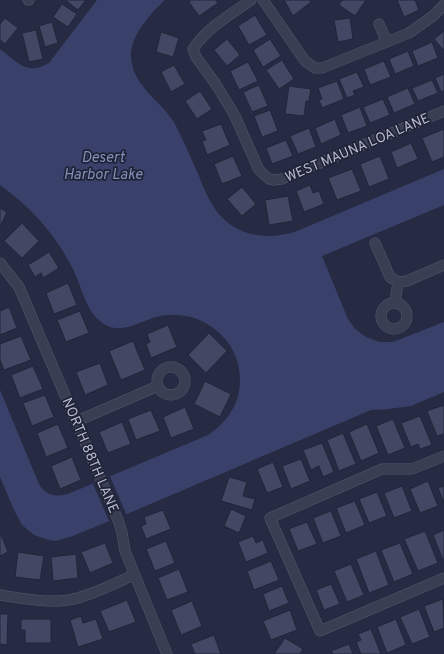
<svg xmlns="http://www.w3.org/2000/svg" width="444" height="654" font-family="Overpass,sans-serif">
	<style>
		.water { fill: #39416a }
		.pier { fill: #262b43 }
		.building { fill: #424763; stroke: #212539 }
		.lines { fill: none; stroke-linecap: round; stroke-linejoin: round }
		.minor-casing { stroke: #55596c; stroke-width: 11 }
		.minor { stroke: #3a3e52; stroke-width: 10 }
		.labels { text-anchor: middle; stroke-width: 3.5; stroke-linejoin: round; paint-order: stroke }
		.street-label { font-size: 14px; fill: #b7bacc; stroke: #1f2337 }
		.water-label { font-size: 15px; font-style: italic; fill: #858eb8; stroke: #1f2337 }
	</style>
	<rect width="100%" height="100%" fill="#262b43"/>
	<!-- water -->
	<path class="water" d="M97,0H165C151,13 130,36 131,56C132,87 161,100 175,124C184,141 191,159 199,176C203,187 208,199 215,209C235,237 267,241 297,231L444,169V205L322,256L348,319L355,329L366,337L379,342H393L444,322V392L411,406L388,409L371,410L127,514L70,537L55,541L49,540L34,535L22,525L14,510L0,477V390L39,484C46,496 55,497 68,494L208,435C224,424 236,410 239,391C242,374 238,354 226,340C209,319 182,310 156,317C136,323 117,337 99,320C85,308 81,285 73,269C56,235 31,207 0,185V49C17,62 27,76 49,63Z"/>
	<!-- pier -->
	<path class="pier" d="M110,476L127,516L110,523L93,484Z"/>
	<!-- building -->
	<path class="building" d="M65,0H86L78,10Z
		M191,0H216L218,3L199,16L189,2Z
		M284,0H310L311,2L293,16Z
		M342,0H366L355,16L339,5Z
		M397,0H415L419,10L404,17Z
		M62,4L77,14L68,27L53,17Z
		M255,15L267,35L249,45L238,26Z
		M5,18L18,28L5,44L0,40V24Z
		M350,18L353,39L338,42L334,20Z
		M52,22L58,43L45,47L39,26Z
		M36,30L43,59L29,62L22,33Z
		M444,31V51L434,39Z
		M161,32L179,38L173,57L156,52Z
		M227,39L240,55L227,66L214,50Z
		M270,39L281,56L263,67L253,50Z
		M432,42L438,58L418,66L412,51Z
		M408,51L414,66L395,74L389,59Z
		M282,60L294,79L279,89L266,70Z
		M384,61L391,77L370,85L364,69Z
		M248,62L258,81L239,90L230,71Z
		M174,65L185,84L171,92L161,72Z
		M357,72L364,87L353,91L355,95L347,98L339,79Z
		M444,74V91L441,92L435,78Z
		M432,80L438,93L418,101L412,88Z
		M337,81L344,99L322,108L319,100L322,99L318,88Z
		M259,85L268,106L252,112L243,92Z
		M289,86L311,89L309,101H306L304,116L285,114Z
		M408,88L415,104L394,113L387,97Z
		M200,91L212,109L197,119L185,101Z
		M383,99L390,115L370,123L363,107Z
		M360,107L367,126L348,133L341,115Z
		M270,110L278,131L262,137L254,116Z
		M335,119L341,135L321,144L315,128Z
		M221,124L230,145L207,155L202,141L206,140L202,131Z
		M309,128L316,147L298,154L290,136Z
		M444,129V157L432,162L422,138Z
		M286,140L293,156L272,164L266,148Z
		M411,143L418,159L397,168L391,152Z
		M233,156L242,176L222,184L214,164Z
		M380,156L389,179L369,187L360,164Z
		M352,169L361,191L337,200L328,178Z
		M310,185L313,193L319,191L324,204L304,212L296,191Z
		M242,187L256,204L242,216L227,199Z
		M288,196L293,221L269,225L265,200Z
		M0,208L7,212L0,227Z
		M22,223L39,241L22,258L4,241Z
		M49,252L59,268L43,278L41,273L35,277L28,265Z
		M68,283L77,305L54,314L46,293Z
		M9,307L17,328L0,335V311Z
		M80,311L89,333L66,342L57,320Z
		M168,325L177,347L151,358L146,344L150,342L147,334Z
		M209,333L227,351L206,373L188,355Z
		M21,336L31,360L4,370L0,360V344Z
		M133,341L145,370L121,380L109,351Z
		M100,363L108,385L85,395L76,372Z
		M33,366L43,389L20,398L11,375Z
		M205,381L231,394L220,417L194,404Z
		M45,395L54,417L32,426L23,403Z
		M444,405V434L437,436L427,411Z
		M185,407L194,429L171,438L163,417Z
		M151,410L160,431L136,440L128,419Z
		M420,416L432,445L420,449L418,444L411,447L401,423Z
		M393,419L405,448L388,455L376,426Z
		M122,422L131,444L108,453L99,432Z
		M58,424L68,448L46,457L37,433Z
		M367,424L379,453L361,461L349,432Z
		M343,433L356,464L339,471L327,440Z
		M322,443L334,472L323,477L319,466L311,470L303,450Z
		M72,457L81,480L60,489L51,466Z
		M301,459L310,481L291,489L282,466Z
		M273,462L283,487L267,493L257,469Z
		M229,477L247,482L243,496L255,499L252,510L221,501Z
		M428,481L438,506L420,513L410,489Z
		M402,486L412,511L394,518L384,493Z
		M444,486V503L438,488Z
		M377,492L387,516L369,523L359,499Z
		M355,501L365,525L346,533L336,508Z
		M231,509L246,516L239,533L224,526Z
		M163,510L171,529L146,539L141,526L146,524L144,517Z
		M331,511L341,536L323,543L313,518Z
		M307,522L317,544L298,551L289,529Z
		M444,530V560H443L433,535Z
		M425,531L438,563L418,571L404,539Z
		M0,532L8,552L0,556Z
		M253,536L256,543L263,540L268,553L246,562L238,542Z
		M166,541L175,563L155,571L146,549Z
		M105,543L113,563L90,573L81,552Z
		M400,543L413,574L394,582L381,550Z
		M376,551L389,585L369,593L356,559Z
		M18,552L44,556L40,580L15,577Z
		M76,554L78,578L53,581L51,557Z
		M271,561L279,580L254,590L247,571Z
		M351,564L364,595L347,602L334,571Z
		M179,569L188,592L167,600L158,578Z
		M331,584L340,604L324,610L316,590Z
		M282,586L289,603L269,611L263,594Z
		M443,599L444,628L434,632L424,606Z
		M127,600L136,622L109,632L100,611Z
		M192,601L202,626L181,635L171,610Z
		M419,609L430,637L412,644L400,617Z
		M290,610L297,630L271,640L263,621Z
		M0,614H8L7,645L0,644Z
		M81,616L83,623L96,619L103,639L78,647L70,620Z
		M21,619H51V643H25V630H21Z
		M396,619L406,645L387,653L377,627Z
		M371,629L381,654H361L356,642L361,640L358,634Z
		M214,635L221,654H195L191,644Z
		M285,638L303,649L300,654H274Z
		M349,644L353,654H333L331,651Z"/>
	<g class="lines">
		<defs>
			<path id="minor" d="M28,0H29
				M251,0C231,14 207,28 193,49L196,57L215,83L234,114L259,170L269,179L273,180L282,179L444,111
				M263,0L305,61L315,68H322L409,33L433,16L444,5
				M379,24L387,42
				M375,243L390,277L398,282L395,302
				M0,263L19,287L118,520L122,533L125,551L167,654
				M398,282L407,281L444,265
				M381 316a13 13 0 1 1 26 0a13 13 0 1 1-26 0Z
				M157 381a14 14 0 1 1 28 0a14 14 0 1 1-28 0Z
				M77,421L158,386
				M444,456L412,469H382L270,518L320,631L444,578
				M0,595C19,598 39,602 58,601C81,601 113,584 134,575"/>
		</defs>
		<!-- minor casing -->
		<use href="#minor" class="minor-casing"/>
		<!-- minor -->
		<use href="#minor" class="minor"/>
	</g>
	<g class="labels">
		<!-- street labels -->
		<g class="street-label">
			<text transform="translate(357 147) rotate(-23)" y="5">WEST MAUNA LOA LANE</text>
			<text transform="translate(91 455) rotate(67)" y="5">NORTH 88TH LANE</text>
		</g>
		<!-- water labels -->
		<g class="water-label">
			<text x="103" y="162">Desert<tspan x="103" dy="17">Harbor Lake</tspan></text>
		</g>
	</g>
</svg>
